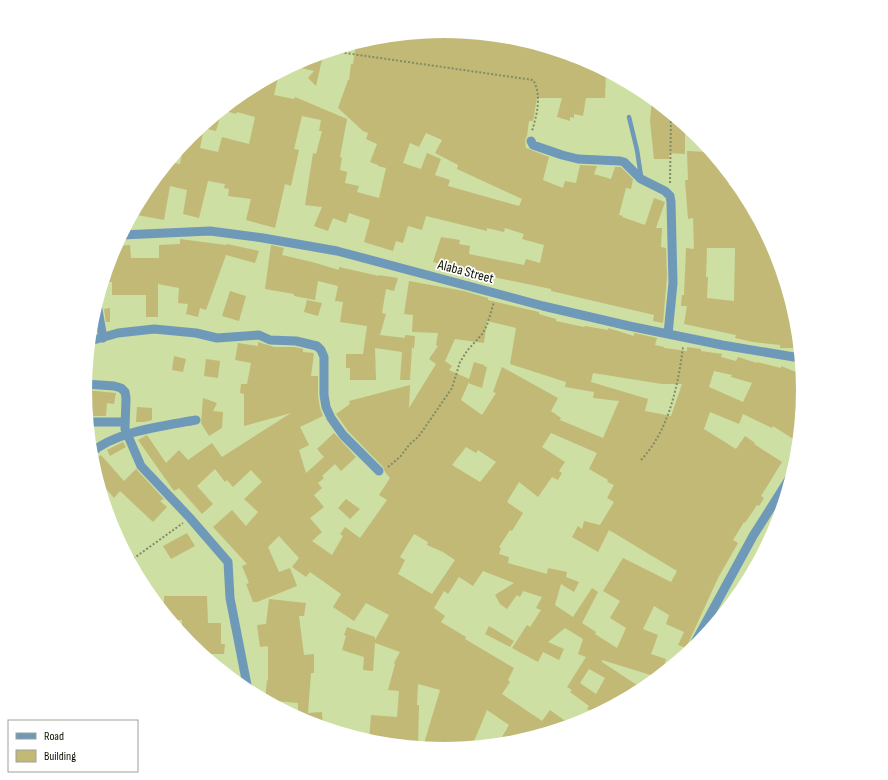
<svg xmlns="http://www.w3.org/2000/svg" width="888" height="780" font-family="'Sofia Sans Condensed',sans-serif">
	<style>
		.built { fill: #cddfa2 }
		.building { fill: #c2b976; fill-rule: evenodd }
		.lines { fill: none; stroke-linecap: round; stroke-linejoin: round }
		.path { stroke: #808c66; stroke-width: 2; stroke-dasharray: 2 2; stroke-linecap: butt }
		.lane { stroke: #6f99b9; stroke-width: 4.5 }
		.street { stroke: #6f99b9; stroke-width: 9 }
		.labels { text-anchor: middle; stroke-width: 3.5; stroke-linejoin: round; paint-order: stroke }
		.street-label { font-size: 14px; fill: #0e1302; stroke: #fff }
	</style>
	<rect width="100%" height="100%" fill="#d8e9b3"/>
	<!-- built -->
	<path class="built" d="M86 390a358 358 0 1 1 716 0a358 358 0 1 1-716 0Z"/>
	<!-- building -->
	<path class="building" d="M444,31L514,38L582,58L606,71L605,98H586L583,116L574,114V118L570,117V121L557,117L562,98H537L533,121H529L527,136L525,140L526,148L549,157L543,180L563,188L565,181L576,183L580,165L597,166L594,174L611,179L615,167H621L633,179L631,189L626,188L619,215L623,216L622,217L645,225L654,198L665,202L656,228H662L661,247L666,248L667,276L663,323L653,321L654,315L551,291V289L459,270V269L442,264V265L433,262L441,237L460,240L459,244L470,246L469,254L524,265L526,259L540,263L544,245L522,239L524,234L505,228L504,232L487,228V231L426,216L422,230L408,226L403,243L396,241L393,251L364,242L370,220L349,213L346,223L333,218L328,231L314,226L322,207L305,205L313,153L316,154L322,131H319L321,120L302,116L294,149L299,150L291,186L285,184L275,228L246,220L251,199L228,196L229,189L224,188L225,184L208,181L199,218L183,214L187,190L170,186L164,220L137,215L139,202L146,190L169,162L180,164L184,144L190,136L245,91L279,73L274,95L294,99L295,97L347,119L340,157L342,158L340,170L347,172L345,183L359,186L357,192L379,198L386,168L378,166V165L370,162L377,144L366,139L368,133L363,131L338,108L348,80H349L351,64H353L356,43L374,38ZM222,110L236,114L237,112L255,117L249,144L222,137L218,152L200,148L204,128L216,131ZM426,133L442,140L435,153L458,165L457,169L522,199L519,206L448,186L450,180L435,175L441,159L427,153L421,169L403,163L410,143L419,147Z
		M324,53L321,64L316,86L308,78L314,71L293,66L307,58Z
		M652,98L685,126V154L669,153V159H654L650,121Z
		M687,151L707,152V154H712L728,172L729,185L737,184L743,191L776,253L779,265V278L783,277L796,320V348H780V345L753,342L735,338L736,335L684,324L687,306H681L682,295H684L686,248L694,249L693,218L688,219L685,180H688ZM707,248H735L734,301L707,298L708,277H706Z
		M180,239L226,245L227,244L259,251L255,263L226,255L206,310L200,308L198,317L186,314L188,304L178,303L179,288L158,284V317H146V295H112V282H103L112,252L116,246L130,245L131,258H159V245L180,244Z
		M271,245L284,248L282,255L312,262L339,270V267L379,276V275L398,278L394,291L386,289L382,313L386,314L380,335L405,338V335L415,336L414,349L412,347L410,380H400L402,352L375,348L376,380H350V368H346V354H363L367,326L340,322L343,302L335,301L338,286L318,281L315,300L294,296V294L265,289Z
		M409,281L464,291L488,298V300L539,312V314L556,319V321L584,327L585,326L608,330V328L634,336V333L657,338L655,345L664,347V348L687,351V347L701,349V351L722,354L721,357L736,361L738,357L757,363V362L781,368V366L801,374L803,390L798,442L773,426L772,428L743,414L739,424L710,412L704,429L736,449L745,436L755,443L754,444L782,462L761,496L764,498L759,506L757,505L745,523L744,522L733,540L738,543L718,578L686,648L678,645L684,632L666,624L669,615L654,606L643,629L658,635L651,654L666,659L662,673L657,677L602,660V662L643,689L596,714L587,709L589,706L570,692L572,690L567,687L586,657L578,654L583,639L565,628L548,642L564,649L559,660L543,652L538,662L512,648L527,625L530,627L541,610L536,608L542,597L523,591L520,597L517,595L507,609L500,604L495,595L514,583L483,571L473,586L459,577L448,594L444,591L434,608L445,616L441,622L466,637L465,639L514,668L508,680L510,682L502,694L542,721L550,710L571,725L514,742L498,744L509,725L487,710L472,746L444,749L423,747L440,690L418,684L417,705H419L418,746L369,741L371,715L397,717L399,691L388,690L395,664L394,663L400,652L375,643L373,671L363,670L364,657L342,650L346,636L344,635L347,627L375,637V640L389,615L366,603L354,621L333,607L341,594L310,572L306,577L292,567L299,558L279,536L268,547L279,572L290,568L297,586L257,602H253L246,584L249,583L242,566L247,564L213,527L232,510L246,526L258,512L244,499L262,482L251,470L233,487L227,480L225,482L215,469L197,486L213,504L202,514L179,488L174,491L138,440L147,435L166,463L179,450L188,460L212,443L222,457L291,413L244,426V394L240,393L241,384H247L251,363L235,360L238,343L258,346V342L274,347H295L303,349V352L314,353L311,376H318V396L320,408L323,416L300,427L309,445L299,450L306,473L324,457L317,449L334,433L356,457L341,471L335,464L322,476L324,478L318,483L322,488L314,495L324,507L310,518L322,532L312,541L332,555L343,536L340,534L345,527L360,538L387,500L379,495L390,478L385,472L383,467L348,431L336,414L350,404L349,401L410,385L409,408L436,364L429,359L438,346L436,345L438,333L412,332L413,315L404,314ZM487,321L516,328L510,364L566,382L565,387L594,392L593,398L619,401L603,438L560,420L561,418L551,411L558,398L502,367L493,392L496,393L482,415L461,400L469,382L468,383L482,388L487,367L484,366V365L474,362L469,379L449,370L452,366L445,361L455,339L484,343ZM714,371L732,375L731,377L752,383L743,402L709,387ZM593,373L662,384H682L671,416L645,411L648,399L591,382ZM551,433L597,453L589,469L608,480L607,482L614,485L607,498L614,502L600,525L584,521L582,529L578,526L572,537L598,552L609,530L677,571L671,582L623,558L603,591L620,601L610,618L626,628L617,648L595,634L596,632L582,623L598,592L592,588L573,617L555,605L561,584L574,592L579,582L566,577L567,572L548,568L547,574L508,563L509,557L499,554L501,548L499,547L510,530L512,531L523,513L507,502L519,482L538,497L552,477L558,480L562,473L559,471L565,462L542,447ZM466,447L476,453L478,450L496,462L480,482L452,465ZM414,534L428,542L427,545L443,552L455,560L432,594L398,574L405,560L400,557ZM589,669L605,678L596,694L580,683Z
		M230,291L246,296L239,321L222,316Z
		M307,300L322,303L318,316L304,312Z
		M110,308V322H106L104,309Z
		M174,356L186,359L183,372L172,370Z
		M206,359L220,361L218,378L204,376Z
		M85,390L116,393L114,404L107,403L106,416H88V400H86Z
		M203,398L217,403L213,411L223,412L222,428L209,436L201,423Z
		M137,407L152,408V420L144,422H136Z
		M123,442L126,447L110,456L107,450Z
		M101,455L124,481L136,469L164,499L160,501L167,507L153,522L120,491L114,498L97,478L92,461Z
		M346,499L360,509L350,519L338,508Z
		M187,533L195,546L171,559L163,546Z
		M164,596H207L208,623H221V644H225L224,654H202L190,644L182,633V620H170L164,612Z
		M269,599L306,603L304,616H299L304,655L314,654V673H311L308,713L322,712L323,727L306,722L292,714L298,713V703L265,700L267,680L268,681V646L260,647L257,625L266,624Z
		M489,626L514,641L510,647L485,634Z"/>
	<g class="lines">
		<!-- path -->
		<path class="path" d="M333,50L345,53L533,80C542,94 537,115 532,131
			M670,183L671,114
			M641,460C669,430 678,386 683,347
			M388,467L400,457L409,445L419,436L452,388L460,362L467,351L483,333L487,325L494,302
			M130,561L183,523"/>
		<!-- lane -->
		<path class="lane" d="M629,117L637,150L641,176"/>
		<!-- street -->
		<path class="street" d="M531,141L533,145L562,155L578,159L620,161L624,162L641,179L665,191L670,196L671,202L673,283L668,334
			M122,235L210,231L263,238L337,251L543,306L629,326L722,345L800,358
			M97,304L103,338
			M90,341L118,333L154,329L196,333L217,338L259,335L270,340L296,341L317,346L321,350L324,357V395L326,407L331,418L343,435L379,471
			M86,384L114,386L121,388L125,392L126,398L125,429L141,466L190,518L228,562L230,598L248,690
			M88,422H125
			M91,453C116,431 164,426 196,420
			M692,648L753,536L791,476"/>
	</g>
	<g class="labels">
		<!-- street labels -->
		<g class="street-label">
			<text transform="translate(466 271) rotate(15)" y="5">Alaba Street</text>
		</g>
	</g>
	<!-- crop -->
	<path d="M0 0H888V780H0ZM92 390a352 352 0 1 1 704 0a352 352 0 1 1-704 0Z" fill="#fff" fill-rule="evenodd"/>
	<!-- legend -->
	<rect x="8" y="720" width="130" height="52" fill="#ffffff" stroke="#9fa19a"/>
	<rect x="16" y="733" width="20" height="6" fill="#6f99b9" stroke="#9fa19a"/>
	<text x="44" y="740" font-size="12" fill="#0e1302">Road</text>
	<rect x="16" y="750" width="20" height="12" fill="#c2b976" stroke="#9fa19a"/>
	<text x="44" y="760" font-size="12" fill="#0e1302">Building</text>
</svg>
